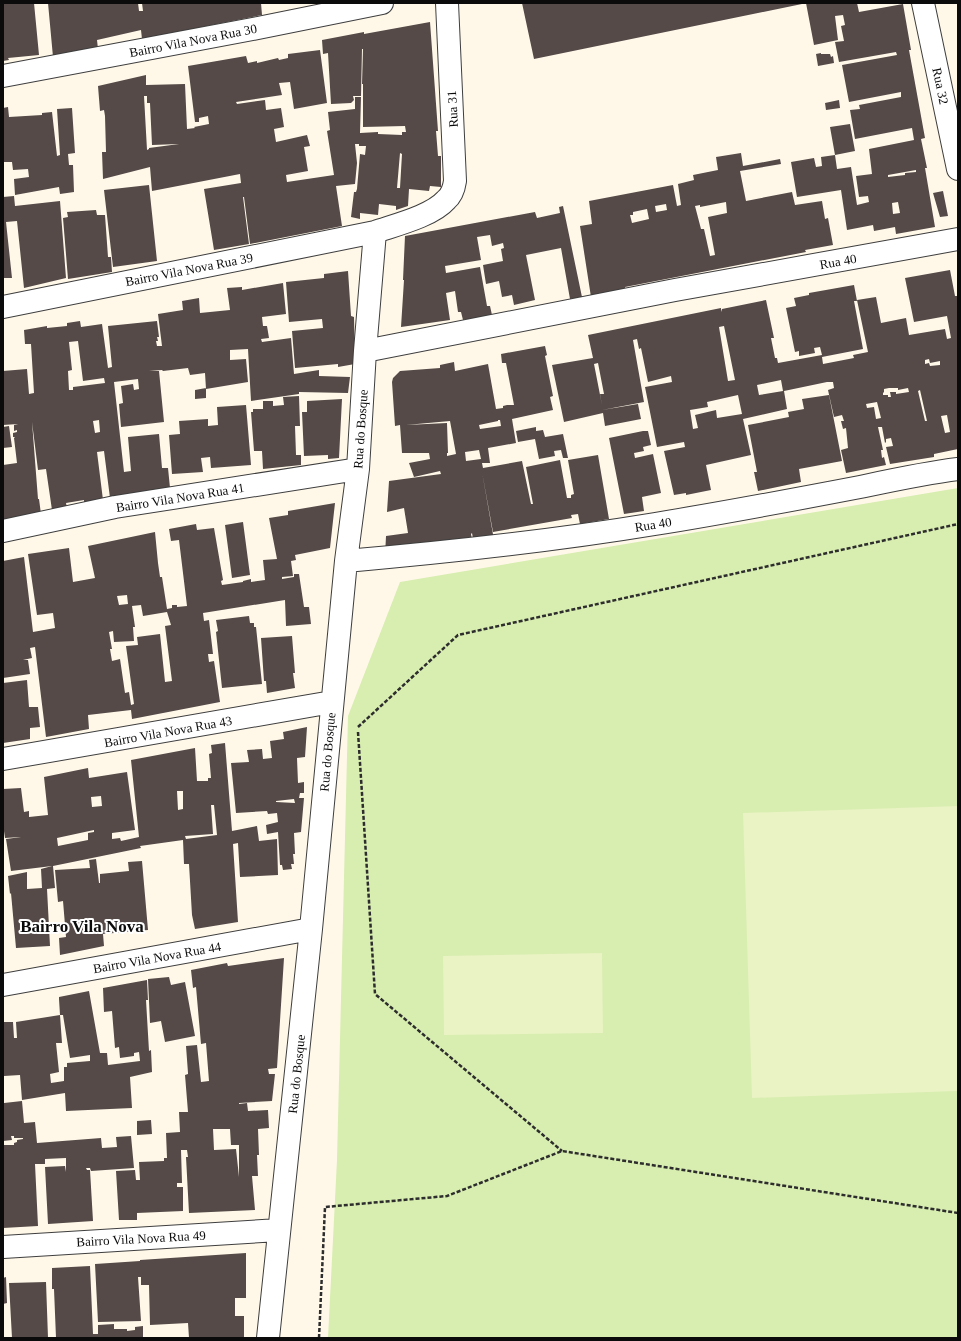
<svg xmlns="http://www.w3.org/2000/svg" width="961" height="1341" font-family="'Times New Roman',serif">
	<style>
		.green { fill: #d8edb0 }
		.pitch { fill: #e9f3c3 }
		.building { fill: #554a47; fill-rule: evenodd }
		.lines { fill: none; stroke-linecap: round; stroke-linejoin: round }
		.minor-casing { stroke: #3e3e3e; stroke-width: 24 }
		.path { stroke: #2d2d2d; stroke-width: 2.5; stroke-dasharray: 4 2; stroke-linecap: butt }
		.minor { stroke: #fff; stroke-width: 22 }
		.labels { text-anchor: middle; stroke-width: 4; stroke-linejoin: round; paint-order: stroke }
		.street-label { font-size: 13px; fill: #0b0b0b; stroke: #fff }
		.district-label { font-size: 17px; font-weight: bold; fill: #0b0b0b; stroke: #fff }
	</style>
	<rect width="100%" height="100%" fill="#fff8e9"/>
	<!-- green -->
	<path class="green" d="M958,488V1338H328L337,1160L348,716L400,582Z"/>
	<!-- pitch -->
	<path class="pitch" d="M958,806V1091L752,1098L743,813Z
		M602,953L603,1033L444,1035L443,956Z"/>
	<!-- building -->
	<path class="building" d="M3,3H34L39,55L8,58L9,60L3,61Z
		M48,3H138L139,11H143L142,3H261L262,15L142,39L141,30L97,40L98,49L53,57Z
		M522,3H802V4L534,59Z
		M806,3H857L859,12L903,4L911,50H909L925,138L921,139L927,168H925L935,227L896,234L895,227L874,231L873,225L847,230L841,190L797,197L791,162L814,158L816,167L822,166L821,157L835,155L837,169L851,167L857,205L869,202L868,196L859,197L856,176L872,174L869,149L914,140L912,128L855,139L850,110L860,109L859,105L901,97V92L849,102L842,65L897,55L896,52L839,62L835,42L844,41L841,26L845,25L843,15L835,16L838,40L814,45ZM916,170V172L905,173V175L888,177V175ZM898,202L900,213L893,214L892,203Z
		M430,22L438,131H436L438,156H441V187L430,186L429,191L409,189L408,206L396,210V206L379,204L378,215L360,213V219L351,217L354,192H356L357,189L360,154L365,155L366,146H359V144H355L357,163L355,184L336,186L342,226L250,244L244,197H243L249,244L214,250L204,189L241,183L240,174L152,191L150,167L103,179L102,152H106L105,116L104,110L100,111L98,86L146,75V85L185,84L187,129L195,128L194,127L209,124L208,116L199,118V122H195L188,66L246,56L248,63L257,61V63L278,58L279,60L288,58V54L320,50L327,103L294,109L290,82L279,83L282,95L236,102L237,104L265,100L266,110L281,108L284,127L274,129L276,142L307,135L310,146L304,147L308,171L286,175L287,182L334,175L327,131L330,130L328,112L355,109V97H361L360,133L378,132V134L402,135V132H406L405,126L363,127V84H362L363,49H362L361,96H353L354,100L351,103L331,104L328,53L323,54L322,40L364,32V34ZM144,96H147V103H150L152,145L179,144L149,148V149L147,150ZM400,153L402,154L400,188H397Z
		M821,53V54H830L831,57L833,56L834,63L818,66L816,54Z
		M839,100L840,108L826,110L825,103Z
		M8,107L9,117L42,115V113L52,112L57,156L60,155L57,109L72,108L75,153L68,154L69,165H73L74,192L60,194L59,187L15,195L14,179L29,177L28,169L13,170L12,162H3V108Z
		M850,124L855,151L835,155L830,127Z
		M741,153L743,166L780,159L781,164L740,171L746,201L792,192L795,205L822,201L825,219L828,218L833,245L805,250L806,252L625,287L626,291L591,297L580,226L592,224L589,201L673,185L677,206L681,205L678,184L694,180L693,175L718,170L716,157ZM726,202L727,213L708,217L715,255L710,256L704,229H701L695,206L700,205V207ZM666,204L667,210L656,212L655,206ZM647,209L649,219L632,223L630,215H633V212Z
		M149,185L157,261L113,267L104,190Z
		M943,191L948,216L940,217L933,193Z
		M14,196L15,206L60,201L66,278L24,288L17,221L6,222L12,278H3V197Z
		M563,206L582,297L570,299L561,248L526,255L535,300L514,305L512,295L502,297L499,281L486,284L483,265L503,261L501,249L504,248L503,243L492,246L490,235L477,237L481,260L445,266L446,273L480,267L487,306H490L492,315L463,320L461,312H458L455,291L446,293L450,320L401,327L404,280H403L405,236L535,212L537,218L560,213L559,207Z
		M96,210L97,215H105L108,257H111L112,272L68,279L63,218L68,217L67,212Z
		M950,270L955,296H958V449L934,454V457L890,464L886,447L893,446L891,438L886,439V442L885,443L882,427H878L883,450H881L882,458L884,457L886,465L846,473L841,450L848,448L846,428L843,429L841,421H844L842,415L834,417L828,390L834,388L833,382H827L784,391L787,409L743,419L751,455L706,465L711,490L686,495V493L674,495L664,451L685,447L684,442L657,447L645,387L672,382L671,376L648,382L641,348L639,349L637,339L633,340L644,402L602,410L638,404L641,419L605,426L603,413L564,422L552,365L593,358L588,335L721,308V312L722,309L766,300L774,338H771L775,358H777L778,363L822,355L820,347L814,348L815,353L799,356V351L795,352L786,308L796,306L794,298L809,295V293L854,285L857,301H854L863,349L822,357L823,364L854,358L853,355L868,352L857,300L876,297L881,323L906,318L909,335L945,329L947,339L951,338L947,316L914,322L905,278ZM724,326L735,380L728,381L719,327ZM929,359L930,363L940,361V365L930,366L929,363L925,364V360ZM598,363L604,394H600L602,405L594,364ZM781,380L783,391L759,395L757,385ZM889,388H898V390L908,388L909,392L896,394V392H890L891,397H888V395H883V393L884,392V389ZM920,390L927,421H925L918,391ZM738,395L742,414L717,418L716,410L695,415L698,428L693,429L690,410L708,407L707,402ZM877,402L881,418L876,419L874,407L867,408L866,404ZM947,415L950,432L945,433L941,416Z
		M348,271L351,316L354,317L355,364L338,367V364L295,368L292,331L323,328L322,319L289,322L286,282L324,278V274Z
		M283,283L286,314L262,317L263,326H267L269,338L261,339L262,342L291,338L294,374L319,370V376L350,377L348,393L299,392V394L251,401L248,349L230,350V360L246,359L248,382L206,389L205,373L190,375L188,368L163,371L162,370L149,371H159L164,422L121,427L119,404L123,403L121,386L133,384L134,390L139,389L138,379L114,382L124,472L131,471L128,437L159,434L162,468H168L170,488L110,498L104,451L97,452L103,500L84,503V500L66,503L67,508L52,510L46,469L38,470L32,422L38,499H39L41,514L3,521V465L17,463L14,438L15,437H13V433L17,432V430L14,431V425L18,424L3,425V371L27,369L29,394L34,393L31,344H25L24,330L47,326V328L67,326V323L80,321L81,327L102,324L108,368L112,367L108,326L157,321L159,337H157L158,341H156L157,346H162L158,314L183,310L182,301L199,298L200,313L230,310L227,288L242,287V290ZM78,341L83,381L104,378L105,383L73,387V390H69L68,371L72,370L69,342ZM99,420L100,432L95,433L93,421Z
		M545,346L547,355L545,356L553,396L550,397L553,410L512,419L516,443L488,448L490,463H482L483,468L522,461L531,504H533L526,467L560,460L567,498H571V495L574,494L568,460L598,455L609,519L580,524L578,514L571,515L572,518L493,532L482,472L494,540L474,544L472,533L471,534L473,545L385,556L386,536L408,533L404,508L387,512L389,481L441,474L440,471L414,477L409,463L430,459L429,453H402L400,425L395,426L392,382L393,378L400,371L440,368V365L454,362L455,371L488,364L496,409L503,408V406L507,405H514L506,363H502L501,354ZM498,420H500L501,426L480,429L479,425L498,421ZM450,421L456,454L447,456V453H448L447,423L406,425ZM479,450L481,459L466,461L465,452Z
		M206,388V398L195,399V390Z
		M829,395L842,461L799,469L801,482L758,491L754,472H757L748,425L789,417L788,412L804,409L802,399Z
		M299,396L300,426H295L296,455H301V465L263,469L262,451H254L251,412H253V409H263V401H273V406L284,405L283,397Z
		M342,399L339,458L328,459V455L304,456L302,412H307V401Z
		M246,405L251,465L211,468L210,457L201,458L203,472L172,474L169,435L180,434L179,421L208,419V426L218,425L217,407Z
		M9,426L12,447L3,448V427Z
		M536,427V431L543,430L545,437L563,434L568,458H563L561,450L554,451L555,456L539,459L535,439L518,442L516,431Z
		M643,431H648L651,445L643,447L644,451L634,453L635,458L653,454L661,493L642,497L644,511L624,514L609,438Z
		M335,503L330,548L295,555L296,560L291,561L293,576L282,577V579L294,577V574H299L304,607H309L311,624L286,626L285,600L203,613L204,621L209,620L213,654H208L209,662L214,661L220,702L132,719L131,710L88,715L89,729L46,737L35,647L30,648L32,658L23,660H28L30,674L3,678V561L24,557L33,632L55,628L53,613L37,615L28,554L69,548L73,582L95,578L88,546L155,532L158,563L160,577H162L167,609L172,608V605H177V607L187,606L179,540L171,541L169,529L196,524L197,530L214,528L223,580L221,581L222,585L243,582V581L251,579V582L265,580L263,560L277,559L269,518L288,515V511ZM127,595L128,604L119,605L117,596ZM141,605L143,616L167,612L171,625L165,626L172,681L165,682L160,634L137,637L138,645L126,646L134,704L131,705L129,692L125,693L120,659L112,661L110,649H112L109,632L113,631L114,642L134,641L133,627H135L132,606Z
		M243,522L250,575L232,578L225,525Z
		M249,616L250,623H254V627H256L262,684L222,688L216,632L218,631L216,620Z
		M292,636L295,673H293L295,688L267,693L266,681H264L261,638Z
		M27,680L29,707H38L40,727L30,728V739L3,743V683Z
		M307,727L305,757L297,758L298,783L304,782V793H300L299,798H304L301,832L294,833L295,854H293L294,864H291L292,869L283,870L282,865H280L278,832L267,834L266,825L278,822L277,813L268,814L267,811L236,813L231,763L249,762L247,750L262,749L263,759L272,758L270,741L284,739L283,732ZM294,799L295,803L276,802V801Z
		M225,743L232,831L257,826L259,841L277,839L278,875L240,877L238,843L233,844L238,922L195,929L192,915L189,864H184L183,840L140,846L141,848L53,866L55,888L47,889L50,946L16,948L11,893L10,894L8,876L27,872V889L42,888L41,869L52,866L11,871L6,839L21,837L5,838L3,824V789L21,788L24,812L29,811V817L48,815L44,777L88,768L89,778L127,772L135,830L112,833V839L120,838L121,841L139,837L131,760L195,748L197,781H208V778H211L209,754L212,753L211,745ZM177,791H183V809L178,810ZM101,796L102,806L92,807L91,797ZM211,805H214L217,835L186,839L185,836L213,834ZM94,830V832L88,833V840L58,846L57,838Z
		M96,859L99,883H100V874L129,871L128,862L142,861L148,930L103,934L104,946L60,955L59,938L66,937L63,901L58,902L55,870L90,868L89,860Z
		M284,958L277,1068L268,1069L269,1074H275L272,1101L239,1103V1104L247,1103L248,1111L268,1110L269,1128L258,1129L259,1155H257L258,1176H252L255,1210L189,1213L186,1157H188L187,1150H181L182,1183H177V1187H183V1211L137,1213V1220H119L116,1171L135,1170L136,1180H140L139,1162L164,1161V1158H167L166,1133L180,1132L179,1112H188L185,1075L188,1074V1073L186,1046L197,1045L201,1082L209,1081L206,1043L201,1044L196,987L193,988L191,970L227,963L228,966ZM213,1129H230L231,1145H239V1177L236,1149L214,1150Z
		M169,977L171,985L185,982L195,1036L165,1042L161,1021L150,1023L148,979Z
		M147,980L148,1000H146L149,1051L151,1050L152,1072L130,1077L132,1108L66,1111L65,1093L22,1100L20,1075L4,1076L3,1022H13L14,1038H17L16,1022L60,1015L62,1043H56L59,1072L50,1074L51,1083L64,1081V1067H67V1063L90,1061V1055L70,1058L63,1015H60L59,999V997L89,991L100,1053H107L108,1065L140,1061L139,1052L134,1053V1056L120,1058L119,1047L115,1048L112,1011L104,1012L103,988Z
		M22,1101L24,1123L35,1122L37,1143L101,1138L102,1148L117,1147L116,1137L131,1136L134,1168L91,1171L90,1168H86L87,1170H90L93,1221L48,1224L45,1167L65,1166L66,1172V1158L45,1159V1164H35L38,1226L3,1228V1145H14V1143L17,1142V1140L23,1139V1138H14V1136H11L12,1140L3,1141L4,1103Z
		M151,1120L152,1134L137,1135V1121Z
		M246,1253V1298H235V1316H244V1338H189L188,1323L150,1325L149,1285H141V1277H138L141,1321L98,1322L95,1264L140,1261V1260Z
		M90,1266L93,1334H98V1325L114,1324V1329H127V1331L135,1330V1327L143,1326V1338H56L54,1289H52V1268Z
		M6,1277L7,1303L3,1304V1278Z
		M46,1282L48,1338H12L9,1283Z"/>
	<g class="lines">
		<defs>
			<path id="minor" d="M923,3L958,169
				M3,76L258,28L382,3
				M3,307L375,232C395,225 432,216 446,200C452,195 454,188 455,181L447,3
				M365,351L675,290L958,239
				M3,531L115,507L358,469
				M346,561C449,552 552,541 655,524C723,513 792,500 860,487C893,480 925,473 958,469
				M3,759L332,702
				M3,985L311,929
				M3,1247L279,1230
				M268,1338L311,929L346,561L358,469L365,351L375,232"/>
		</defs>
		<!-- minor casing -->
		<use href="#minor" class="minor-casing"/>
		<!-- path -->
		<path class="path" d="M358,727L458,635L958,524
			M358,732L375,994L562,1151
			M319,1338L325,1207L447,1196L562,1151L958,1213"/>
		<!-- minor -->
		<use href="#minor" class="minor"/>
	</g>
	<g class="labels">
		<!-- street labels -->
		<g class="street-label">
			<text transform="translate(193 40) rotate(-11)" y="5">Bairro Vila Nova Rua 30</text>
			<text transform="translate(941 86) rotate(78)" y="5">Rua 32</text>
			<text transform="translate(452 109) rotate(-93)" y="5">Rua 31</text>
			<text transform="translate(838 261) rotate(-10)" y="5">Rua 40</text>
			<text transform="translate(189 269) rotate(-11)" y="5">Bairro Vila Nova Rua 39</text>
			<text transform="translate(360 429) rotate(-86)" y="5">Rua do Bosque</text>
			<text transform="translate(180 497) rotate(-9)" y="5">Bairro Vila Nova Rua 41</text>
			<text transform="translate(653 524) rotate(-9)" y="5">Rua 40</text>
			<text transform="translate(168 731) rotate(-10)" y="5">Bairro Vila Nova Rua 43</text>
			<text transform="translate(327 752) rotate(-85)" y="5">Rua do Bosque</text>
			<text transform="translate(157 957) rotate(-10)" y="5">Bairro Vila Nova Rua 44</text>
			<text transform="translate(296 1074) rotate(-84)" y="5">Rua do Bosque</text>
			<text transform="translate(141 1238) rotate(-3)" y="5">Bairro Vila Nova Rua 49</text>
		</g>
		<!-- district labels -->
		<g class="district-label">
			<text x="82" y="932">Bairro Vila Nova</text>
		</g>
	</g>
	<!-- border -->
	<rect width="961" height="1341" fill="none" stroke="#0b0b0b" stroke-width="8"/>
</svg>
